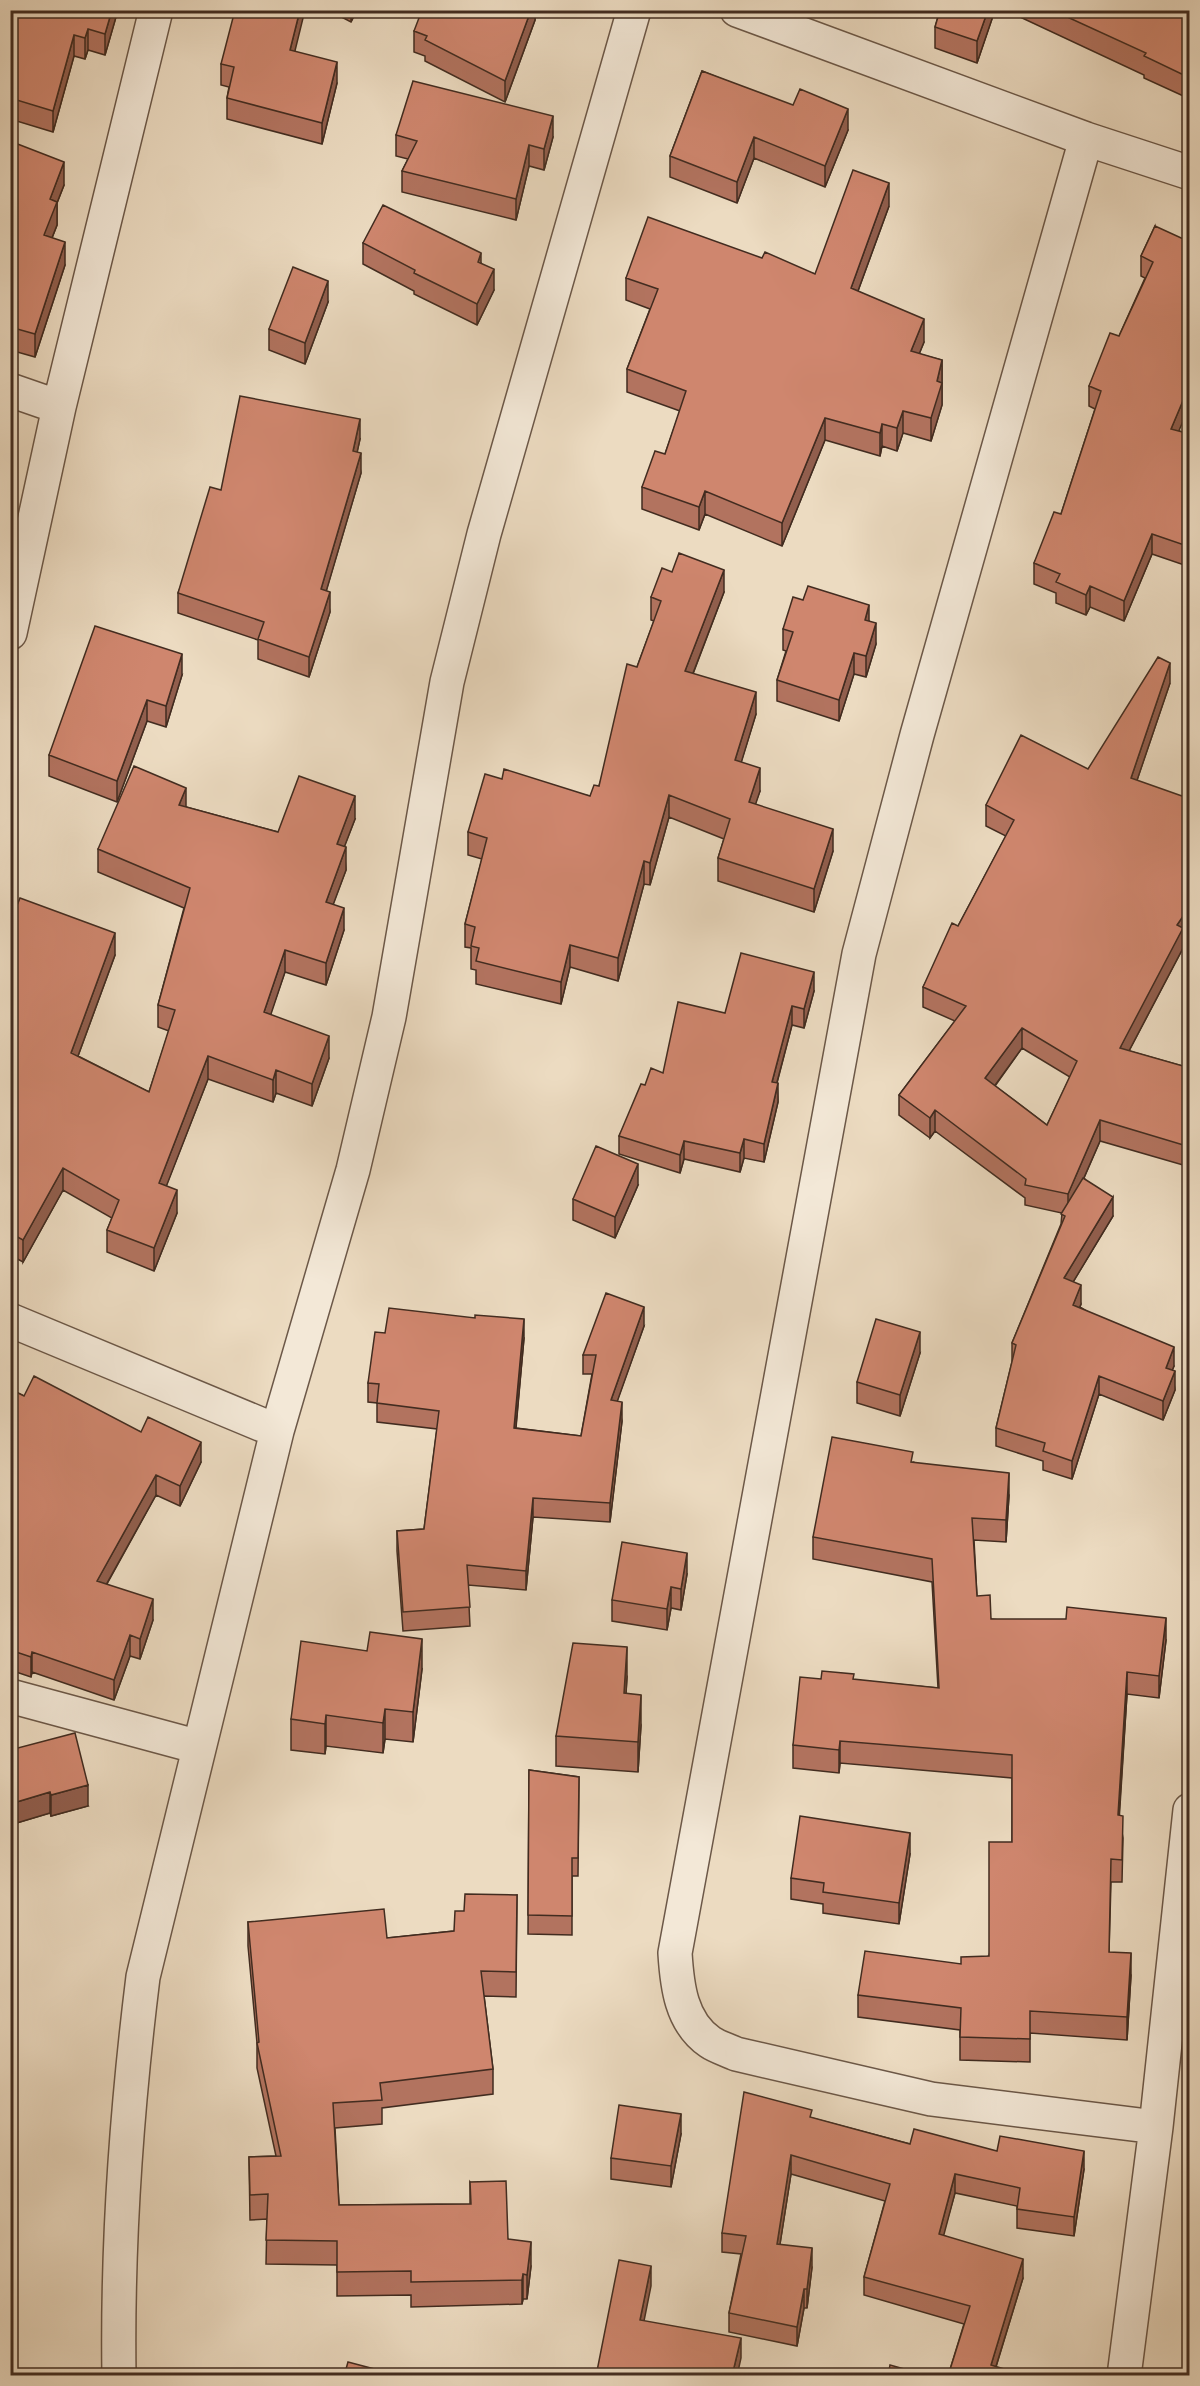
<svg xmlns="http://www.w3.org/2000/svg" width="1200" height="2386" font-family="Cardo,serif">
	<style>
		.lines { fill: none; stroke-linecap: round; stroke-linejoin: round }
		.street-casing { stroke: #6c5848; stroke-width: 36 }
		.street { stroke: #f3e8d7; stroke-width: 33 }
		.wall { fill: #b2735f; stroke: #422c20; stroke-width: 1.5; fill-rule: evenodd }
		.shaded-wall { fill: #915e4d; stroke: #422c20; stroke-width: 1.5 }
		.building { fill: #cf866e; stroke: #422c20; stroke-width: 1.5; fill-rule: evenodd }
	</style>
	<rect width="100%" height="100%" fill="#ecdbc1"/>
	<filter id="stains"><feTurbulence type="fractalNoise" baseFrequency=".00333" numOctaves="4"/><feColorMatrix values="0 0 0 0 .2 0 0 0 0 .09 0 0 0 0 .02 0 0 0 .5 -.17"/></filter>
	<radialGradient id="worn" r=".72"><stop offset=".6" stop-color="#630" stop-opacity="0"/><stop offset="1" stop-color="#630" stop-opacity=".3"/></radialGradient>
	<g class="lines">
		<defs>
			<path id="street" d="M737,10L1086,139L1190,173
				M1086,139L917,735L859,954L675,1953C677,1986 681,2022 710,2042C717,2047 728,2050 736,2054L931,2099L1156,2127
				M10,390L59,407
				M10,633L59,407L156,10
				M10,1320L277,1431
				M10,1696L199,1747
				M119,2376C117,2245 127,2106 143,1977L277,1431L353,1170L389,1017L447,682L484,534L634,10
				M1124,2376L1156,2127L1190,1810"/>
		</defs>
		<!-- street casing -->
		<use href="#street" class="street-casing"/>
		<!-- street -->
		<use href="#street" class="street"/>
	</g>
	<!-- wall -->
	<path class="wall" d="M10,10H118L105,55L88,50L85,59L74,56L53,132L10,119Z
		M328,10H357L351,22Z
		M535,10V20L505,102L425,61V56L414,52V31Z
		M940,10H995L977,63L935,48V27Z
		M1005,10H1190V99L1144,78V75Z
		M295,51L337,83L322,144L227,119V98L229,87L221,85V64Z
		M702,71L848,130L825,187L754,158L737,203L670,177V156Z
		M396,135L553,137L544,170L529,166L516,220L402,192V171L408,159L396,156Z
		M10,155L64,185L57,203V225L52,238L65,265L35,357L10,350Z
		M889,206L858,291L924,342L919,354L942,360V405L931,441L903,433L897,451L882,446L880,456L825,440L782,546L705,514L699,530L642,509V487L665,454L680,411L627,392V369L650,309L626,300V278L762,258L815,274Z
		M1155,226L1179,431L1190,434V567L1152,554L1124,621L1090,607L1086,615L1056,603V593L1034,584V563L1061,514L1095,409L1089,406V386L1119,336L1145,278L1141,276V256Z
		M363,243L481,263L494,290L477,325L414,294V291L363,264Z
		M328,302L305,364L269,350V329Z
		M360,439L357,452L361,473L326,591L330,612L309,677L258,659V640L178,613V593L221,490Z
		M724,592L693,674L756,714L741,762L760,791L755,804L833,851L814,912L718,881V858L724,839L669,817L650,885L644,884L618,981L570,967L561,1004L476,984V970L471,969V948L465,947V924L482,859L468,855V832L502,779L590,796L599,786L637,667L654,621L651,620V597Z
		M869,621L876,644L866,677L854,674L839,721L777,701V680L786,651L783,650V629Z
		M182,675L166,727L147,721L117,802L49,776V755Z
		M1170,683L1137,780L1183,936V948L1129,1051L1190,1068V1167L1100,1141L1084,1178L1113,1216L1073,1282L1081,1304L1080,1307L1174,1366L1172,1370L1175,1390L1163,1420L1099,1394L1072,1479L1043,1470V1461L996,1446V1428L1012,1362V1343L1061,1224L1062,1213L1025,1205V1198L935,1131L930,1138L899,1115V1095L955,1021L923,1007V987L958,926L1006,836L986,826V805L1088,769ZM1022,1048L1070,1077L1047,1125L995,1086Z
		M186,807L278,832L355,819L344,847L346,870L333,904L344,930L326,985L285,972L270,1015L329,1058L312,1106L276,1093L273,1102L208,1079L166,1186L177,1213L154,1271L107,1252V1230L112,1218L63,1190L23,1262L10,1255V923L115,955L78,1056L149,1092L169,1031L158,1027V1005L184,908L98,872V849Z
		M814,991L804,1028L792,1025L777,1083L778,1102L764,1162L744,1158L740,1172L684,1159L680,1173L619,1154V1136L645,1085L663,1073L725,1013Z
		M638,1185L615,1238L573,1220V1199Z
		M644,1326L617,1401L622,1421L610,1522L533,1517L526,1590L468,1585L470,1626L403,1631L397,1551V1531L424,1529L437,1429L377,1422V1403L368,1402V1383L385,1333L524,1338L516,1428L581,1436L592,1374H583V1355Z
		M920,1353L900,1416L857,1403V1382Z
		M10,1389L24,1396L141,1432L201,1462L180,1506L156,1495L107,1584L153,1620L140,1659L130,1656L114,1700L32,1672L31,1677L10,1670Z
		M913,1462L1009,1495L1006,1542L974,1540L977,1596L991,1619L1166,1640L1159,1698L1127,1694L1119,1815L1123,1838L1122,1882H1111L1109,1952L1131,1975L1127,2040L1030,2033V2062L960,2060V2030L858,2017V1995L989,1956L1012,1842V1778L840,1763L839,1773L793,1768V1745L821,1679L854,1680L938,1688L932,1582L813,1559V1537Z
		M687,1574L681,1610L671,1608L667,1630L612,1621V1600Z
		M422,1669L413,1742L385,1739L383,1753L326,1746L325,1754L291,1750V1719Z
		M627,1677L626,1694L641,1725L638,1772L556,1766V1736Z
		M10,1750L88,1806L51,1816L50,1813L10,1825Z
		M529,1770L579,1777L578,1876H572V1935L528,1934Z
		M910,1854L899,1924L823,1913V1904L791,1899V1878Z
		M517,1895L516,1997L484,1996L493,2069V2094L382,2108V2124L335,2128L339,2205L470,2204V2182L508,2239L531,2266L527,2299H523L522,2304L411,2307V2295L337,2296V2265L266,2264L267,2219L250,2220L249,2157L276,2156L257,2068V2043L248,1946V1922L387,1938L454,1931L464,1911Z
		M812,2118L910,2144L997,2151L1084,2169L1074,2236L1017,2228V2206L955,2193L943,2235L1023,2278L996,2367L1014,2376H948L964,2324L864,2295V2277L885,2201L791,2174L780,2244L812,2267L807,2308H804L797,2346L729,2332V2313L741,2254L722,2252V2233Z
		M681,2134L671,2187L611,2179V2158Z"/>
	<!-- shaded-wall -->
	<path class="shaded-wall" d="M112,10H118L105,55V34Z
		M300,10H305L290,71V50Z
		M351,10H357L351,22Z
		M531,10H535V20L505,102V81Z
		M988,10H995L977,63V41Z
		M88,29V50L85,59V38Z
		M74,35V56L53,132V111Z
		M337,62V83L322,144V123Z
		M848,109V130L825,187V166Z
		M553,116V137L544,170V149Z
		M754,137V158L737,203V182Z
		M529,145V166L516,220V199Z
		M64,162V185L57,203V225L44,258V235L50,199Z
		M889,183V206L851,310V288Z
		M65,242V265L35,357V334Z
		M481,253V274L478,262Z
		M494,269V290L477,325V304Z
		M328,281V302L305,364V343Z
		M924,319V342L911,374V351Z
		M942,360V405L931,441V418L937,381Z
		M1190,384V405L1171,449V429Z
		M903,411V433L897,451V428Z
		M825,418V440L782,546V523Z
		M360,419V439L353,471V451Z
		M882,424V446L880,456V433Z
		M361,453V473L321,609V589Z
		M705,491V514L699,530V507Z
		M1152,534V554L1124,621V601Z
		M724,570V592L685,694V671Z
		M1090,586V607L1086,615V595Z
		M330,592V612L309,677V657Z
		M869,605V626L865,620Z
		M876,623V644L866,677V656Z
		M854,653V674L839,721V700Z
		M182,654V675L166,727V706Z
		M1170,663V683L1131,798V778Z
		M756,692V714L735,783V760Z
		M147,700V721L117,802V781Z
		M760,768V791L749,824V802Z
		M186,788V811L179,805Z
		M669,795V817L650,885V863Z
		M355,796V819L337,866V844Z
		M833,829V851L814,912V889Z
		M346,847V870L326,924V902Z
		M644,861V884L618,981V958Z
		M1190,906V926L1183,936V948L1120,1068V1048L1177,925Z
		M344,908V930L326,985V963Z
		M115,933V955L71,1075V1053Z
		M570,945V967L561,1004V982Z
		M285,950V972L264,1035V1012Z
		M814,972V991L804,1028V1009Z
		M792,1006V1025L772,1101V1082Z
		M1022,1028V1048L985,1099V1078Z
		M329,1036V1058L312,1106V1084Z
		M208,1056V1079L159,1205V1183Z
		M276,1070V1093L273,1102V1080Z
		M778,1083V1102L764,1162V1144Z
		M935,1110V1131L930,1138V1118Z
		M1100,1120V1141L1068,1214V1194Z
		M744,1139V1158L740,1172V1153Z
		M684,1141V1159L680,1173V1155Z
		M638,1164V1185L615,1238V1217Z
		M63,1168V1190L23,1262V1240Z
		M177,1190V1213L154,1271V1248Z
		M1113,1197V1216L1064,1297V1278Z
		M1081,1285V1304L1073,1323V1305Z
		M644,1307V1326L611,1419V1400Z
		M524,1319V1338L514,1447V1428Z
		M920,1332V1353L900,1416V1395Z
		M1174,1347V1366L1166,1386V1368Z
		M1175,1371V1390L1163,1420V1401Z
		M1099,1376V1394L1072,1479V1461Z
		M622,1402V1421L610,1522V1503Z
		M201,1442V1462L180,1506V1486Z
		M1009,1473V1495L1006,1542V1520Z
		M156,1475V1495L97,1601V1581Z
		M533,1498V1517L526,1590V1571Z
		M687,1553V1574L681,1610V1589Z
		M671,1587V1608L667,1630V1609Z
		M153,1599V1620L140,1659V1639Z
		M1166,1618V1640L1159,1698V1676Z
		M130,1635V1656L114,1700V1680Z
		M422,1639V1669L413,1742V1712Z
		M627,1647V1677L624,1723V1693Z
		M32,1652V1672L31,1677V1657Z
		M1127,1672V1694L1118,1838V1815Z
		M641,1695V1725L638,1772V1742Z
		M385,1709V1739L383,1753V1723Z
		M326,1715V1746L325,1754V1724Z
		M840,1741V1763L839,1773V1750Z
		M88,1785V1806L51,1816V1795Z
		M50,1792V1813L10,1825V1804Z
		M910,1833V1854L899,1924V1903Z
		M1131,1953V1975L1127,2040V2017Z
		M681,2114V2134L671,2187V2166Z
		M1084,2151V2169L1074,2236V2217Z
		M791,2155V2174L777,2263V2244Z
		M955,2174V2193L939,2253V2234Z
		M531,2242V2266L527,2299V2275Z
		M812,2248V2267L807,2308V2289Z
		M1023,2259V2278L993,2376L991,2365Z
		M651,2266V2286L640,2341V2320Z
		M523,2274V2299L522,2304V2280Z
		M804,2289V2308L797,2346V2327Z
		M741,2338V2358L737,2376H732Z"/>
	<!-- building -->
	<path class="building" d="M10,10H112L105,34L88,29L85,38L74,35L53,111L10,98Z
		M235,10H300L290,50L337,62L322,123L227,98L234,67L221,64Z
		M422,10H531L505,81L425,40L427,36L414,31Z
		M940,10H988L977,41L935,27Z
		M1052,10H1190V78L1144,56L1146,53Z
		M702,71L793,105L800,89L848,109L825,166L754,137L737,182L670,156Z
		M413,81L553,116L544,149L529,145L516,199L402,171L417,141L396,135Z
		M15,143L64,162L50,199L57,202L44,235L65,242L35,334L10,327V155Z
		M853,170L889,183L851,288L924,319L911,351L942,360L937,381L942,383L931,418L903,411L897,428L882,424L880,433L825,418L782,523L705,491L699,507L642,487L655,451L665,454L686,391L627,369L658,289L626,278L648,217L762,258L765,252L815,274Z
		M383,205L481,253L478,262L494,269L477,304L414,273L415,270L363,243Z
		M1155,226L1190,242V384L1171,429L1190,434V547L1152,534L1124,601L1090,586L1086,595L1056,582L1060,574L1034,563L1054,512L1061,514L1101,391L1089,386L1110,333L1119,336L1153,262L1141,256Z
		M293,267L328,281L305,343L269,329Z
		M240,396L360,419L353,451L361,453L321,589L330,592L309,657L258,639L264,622L178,593L210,487L221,490Z
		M679,553L724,570L685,671L756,692L735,760L760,768L749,802L833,829L814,889L718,858L730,819L669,795L650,863L644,861L618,958L570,945L561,982L476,961L479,948L471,946L475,927L465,924L487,838L468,832L485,774L502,779L504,769L590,796L594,785L599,786L627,664L637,667L661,601L651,597L662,568L672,572Z
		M808,586L869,605L865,620L876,623L866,656L854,653L839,700L777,680L793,632L783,629L793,597L803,600Z
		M95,626L182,654L166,706L147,700L117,781L49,755Z
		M1158,657L1170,663L1131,778L1182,796L1190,778V906L1177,925L1183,928L1120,1048L1190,1068V1147L1100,1120L1068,1194L1025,1185L1026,1179L935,1110L930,1118L899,1095L966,1006L923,987L952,923L958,926L1014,820L986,805L1021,735L1088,769ZM1022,1028L1077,1061L1047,1125L985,1078Z
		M134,766L186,788L179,805L278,832L299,776L355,796L337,844L346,847L326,902L344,908L326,963L285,950L264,1012L329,1036L312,1084L276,1070L273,1080L208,1056L159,1183L177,1190L154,1248L107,1230L119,1200L63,1168L23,1240L10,1233V923L20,898L115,933L71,1053L149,1092L175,1010L158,1005L190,888L98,849Z
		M741,953L814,972L804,1009L792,1006L772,1082L778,1083L764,1144L744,1139L740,1153L684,1141L680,1155L619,1136L641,1084L645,1085L651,1068L663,1073L678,1002L725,1013Z
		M596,1146L638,1164L615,1217L573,1199Z
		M1083,1178L1113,1197L1064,1278L1081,1285L1073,1305L1174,1347L1166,1368L1175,1371L1163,1401L1099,1376L1072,1461L1043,1451L1045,1443L996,1428L1016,1345L1012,1343L1065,1216L1061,1214Z
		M606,1293L644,1307L611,1400L622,1402L610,1503L533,1498L526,1571L467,1565L470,1607L403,1612L397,1531L424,1529L439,1411L377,1403L379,1384L368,1383L375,1332L385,1333L389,1308L475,1318V1315L524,1319L514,1428L581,1436L596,1355H583Z
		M876,1319L920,1332L900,1395L857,1382Z
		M34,1376L141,1432L148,1417L201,1442L180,1486L156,1475L97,1581L153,1599L140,1639L130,1635L114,1680L32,1652L31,1657L10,1650V1389L24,1396Z
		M832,1437L913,1452L911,1462L1009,1473L1006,1520L972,1518L977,1596L990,1595L991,1619H1066L1067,1607L1166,1618L1159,1676L1127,1672L1118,1815L1123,1816L1122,1860L1111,1859L1109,1952L1131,1953L1127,2017L1030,2011V2039L960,2037L961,2008L858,1995L865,1951L961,1964V1957L989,1956V1842H1012V1755L840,1741L839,1750L793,1745L800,1677L821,1679L822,1671L854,1674L853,1679L939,1688L932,1559L813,1537Z
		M622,1542L687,1553L681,1589L671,1587L667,1609L612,1600Z
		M370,1632L422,1639L413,1712L385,1709L383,1723L326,1715L325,1724L291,1719L301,1641L367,1651Z
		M573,1643L627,1647L624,1693L641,1695L638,1742L556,1736Z
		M75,1733L88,1785L51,1795L50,1792L10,1804V1750Z
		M529,1770L579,1777L578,1858H572V1916L528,1915Z
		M800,1816L910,1833L899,1903L823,1892L824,1883L791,1878Z
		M465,1894L517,1895L516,1972L481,1971L493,2069L380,2083L382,2100L333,2103L339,2205L471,2204L470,2182L506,2181L508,2239L531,2242L527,2275L523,2274L522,2280L411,2282V2271L337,2272V2241L266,2240L268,2194L250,2195L249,2157L281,2156L257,2043L259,2042L248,1922L384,1909L387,1938L454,1931L455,1911H464Z
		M744,2092L812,2110L810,2117L910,2144L914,2129L997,2151L1000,2136L1084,2151L1074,2217L1017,2209L1020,2188L955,2174L939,2234L1023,2259L991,2365L1014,2372L1013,2376H948L970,2306L864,2277L890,2184L791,2155L777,2244L812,2248L807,2289H804L797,2327L729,2313L746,2236L722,2233Z
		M619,2105L681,2114L671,2166L611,2158Z
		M619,2260L651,2266L640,2320L741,2338L732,2376H596Z
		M348,2362L401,2376H344Z
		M890,2365L929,2376H888Z
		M265,2369L290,2376H263Z
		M452,2373L467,2376H452Z"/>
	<!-- margin -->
	<rect width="1200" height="2386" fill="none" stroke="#ecdbc1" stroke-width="36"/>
	<rect x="12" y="12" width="1176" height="2362" fill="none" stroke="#422c20" stroke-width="3"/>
	<rect x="18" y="18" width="1164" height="2350" fill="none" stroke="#422c20" stroke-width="1.5"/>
	<rect width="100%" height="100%" filter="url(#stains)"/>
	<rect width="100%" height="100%" fill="url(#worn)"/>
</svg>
